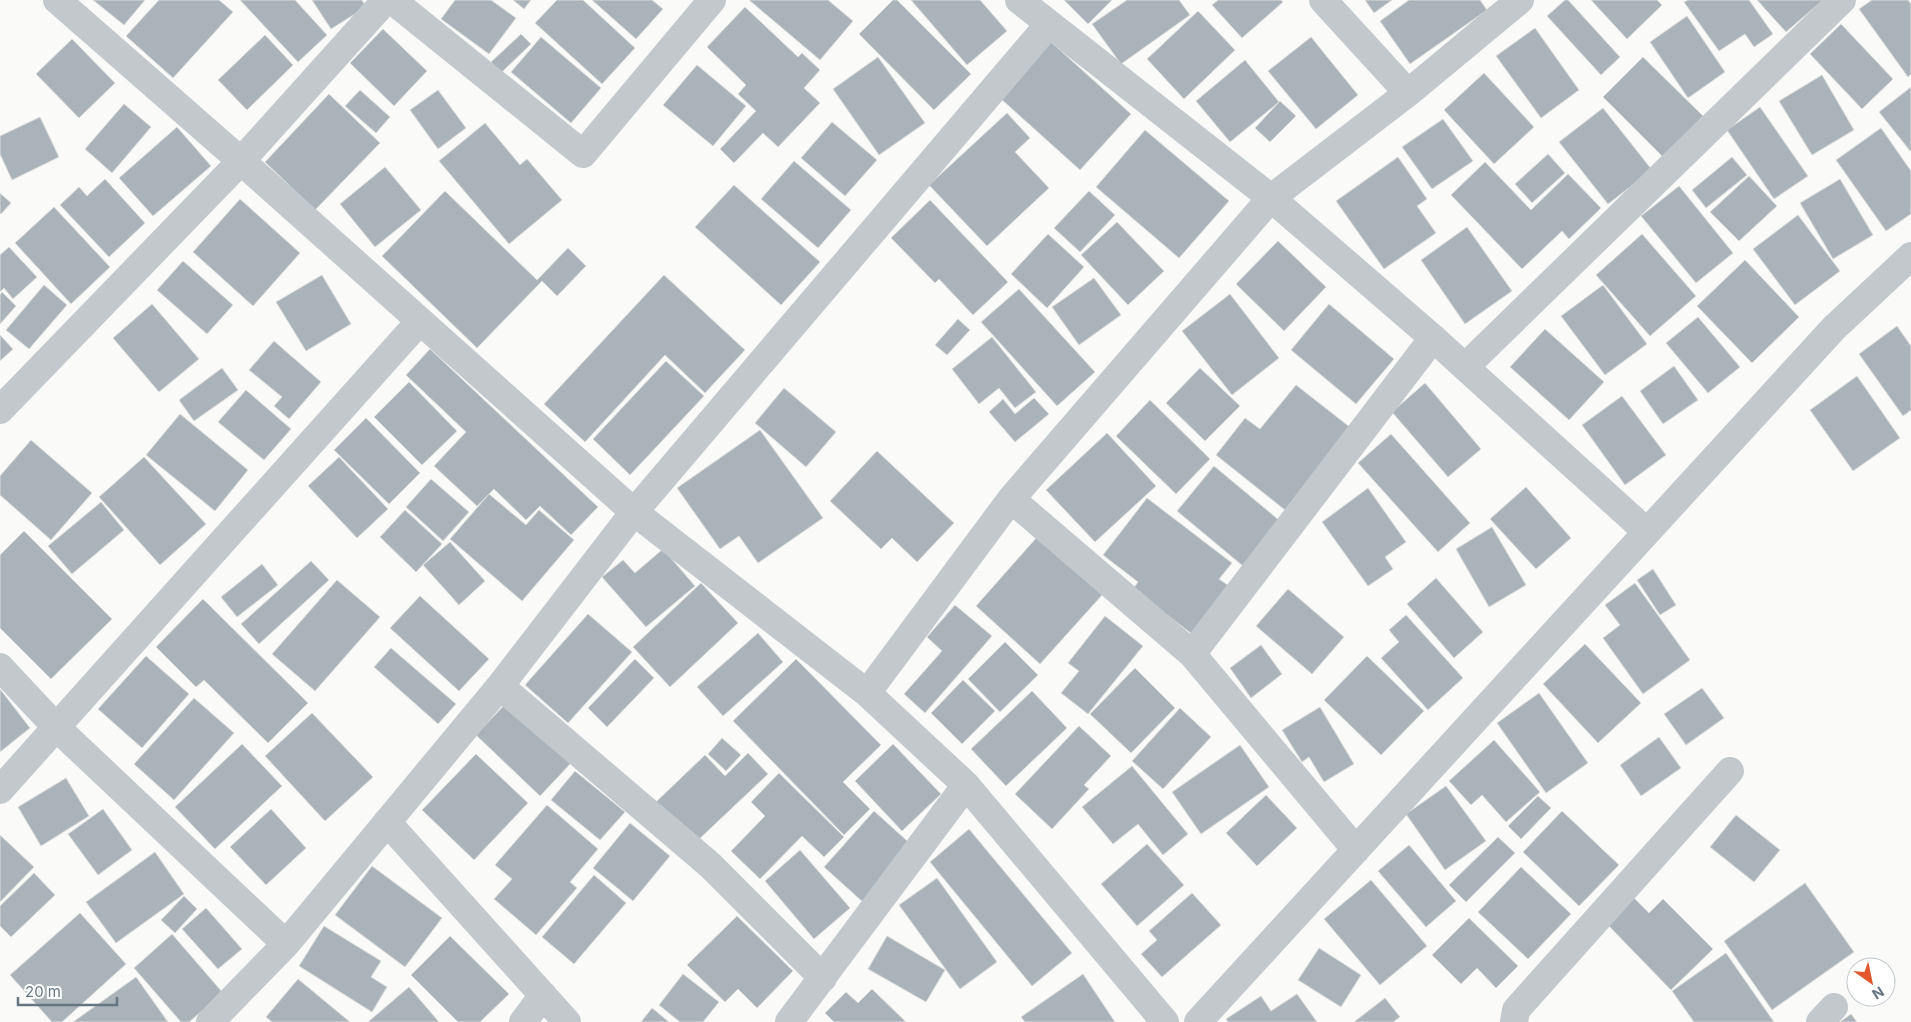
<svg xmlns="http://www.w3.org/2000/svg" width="1911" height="1022" font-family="Inter,sans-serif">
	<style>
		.building { fill: #aab3b9; stroke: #dcdcda }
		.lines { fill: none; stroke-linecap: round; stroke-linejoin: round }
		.minor { stroke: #c3c8cc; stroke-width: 28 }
	</style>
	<rect width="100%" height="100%" fill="#fafaf8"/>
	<!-- building -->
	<path class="building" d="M93,0H145L124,25Z
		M159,0H219L233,12L173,78L126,36Z
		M240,0H295L327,35L298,62Z
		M312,0H362L366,7L331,29Z
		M455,0H491L516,18L489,54L441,19Z
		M513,0H531L524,9Z
		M557,0H583L635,48L602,84L535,23Z
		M592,0H652L663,9L636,39Z
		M749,0H828L853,21L820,60Z
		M893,0H897L971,74L934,110L859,34Z
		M911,0H980L1007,31L967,65Z
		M1064,0H1112L1088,24Z
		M1127,0H1179L1190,15L1121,64L1092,24Z
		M1218,0H1281L1283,2L1242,38L1212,5Z
		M1365,0H1392L1374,13Z
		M1409,0H1480L1487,10L1410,64L1380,21Z
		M1565,0H1568L1620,57L1601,75L1547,16Z
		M1591,0H1657L1662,5L1627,39Z
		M1688,0H1749L1773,34L1754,47L1745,34L1719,51L1684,2Z
		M1757,0H1823L1786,32Z
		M1872,0H1908L1911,4V74L1908,77L1859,9Z
		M745,7L798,57L802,53L820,70L804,88L820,103L778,147L763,133L734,163L720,149L756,111L738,94L746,85L707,47Z
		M1198,11L1235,50L1184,99L1147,59Z
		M1687,16L1725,72L1688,98L1650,42Z
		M1841,24L1893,79L1862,109L1810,54Z
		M1535,28L1579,90L1541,118L1496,56Z
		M383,29L427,71L394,106L350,63Z
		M521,34L531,44L501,73L491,62Z
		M265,35L293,65L247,110L218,80Z
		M541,37L601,88L571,123L511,72Z
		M1311,37L1358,95L1316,129L1268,71Z
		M72,39L115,83L79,118L36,74Z
		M1051,42L1131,114L1080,170L1000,98Z
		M878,57L925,123L879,155L833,89Z
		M1643,57L1703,116L1663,157L1603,97Z
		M1245,60L1279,102L1230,142L1196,101Z
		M697,65L746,106L713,146L663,105Z
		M1484,73L1534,127L1494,164L1444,110Z
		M1822,75L1854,130L1812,155L1779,101Z
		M1911,87V152L1879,112Z
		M360,90L390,117L376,133L345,106Z
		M438,90L466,128L438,149L410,110Z
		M329,94L380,143L315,210L265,162Z
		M1280,101L1296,116L1270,142L1255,128Z
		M124,104L151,127L112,173L85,149Z
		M1760,107L1808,176L1774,199L1727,130Z
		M1603,108L1652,170L1608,204L1559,142Z
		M1007,113L1030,138L1015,152L1049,188L987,246L929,185Z
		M40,117L59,157L12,180L0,154V136Z
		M1443,119L1473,161L1432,189L1402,147Z
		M832,122L877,160L845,196L801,158Z
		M485,123L520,165L527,159L562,200L509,244L439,161Z
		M177,127L211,166L153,216L119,178Z
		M1881,128L1911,171V214L1886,231L1836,160Z
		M1145,130L1229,201L1179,258L1096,187Z
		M1548,154L1565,173L1532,203L1515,184Z
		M1398,157L1427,199L1417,206L1436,233L1384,269L1336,201Z
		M1732,157L1747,175L1706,208L1692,190Z
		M794,161L851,210L818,248L761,199Z
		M1485,162L1531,210L1568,174L1601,208L1569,239L1562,231L1522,269L1451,195Z
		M385,167L421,210L375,247L340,204Z
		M1749,176L1777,206L1739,241L1710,212Z
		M105,179L145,223L109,257L60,205L79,187L87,196Z
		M1840,179L1873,235L1833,259L1800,203Z
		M734,185L820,262L781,305L695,227Z
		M1679,186L1733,253L1696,283L1641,216Z
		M445,191L537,280L568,248L586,266L557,296L542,281L477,348L382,256Z
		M1089,191L1115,215L1080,252L1054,228Z
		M0,193L11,203L1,214L0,213Z
		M240,199L300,253L253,306L193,252Z
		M930,200L1008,282L973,315L939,279L935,283L891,238Z
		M54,207L110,267L71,304L15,243Z
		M1798,215L1840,271L1795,305L1753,249Z
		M1117,222L1164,271L1128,305L1081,255Z
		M1467,227L1512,291L1465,324L1421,260Z
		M1048,234L1084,267L1047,308L1011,274Z
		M1642,234L1696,296L1650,336L1596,275Z
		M1278,241L1326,287L1284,331L1236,284Z
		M9,247L37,277L13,299L4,288L0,292V255Z
		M1745,260L1799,317L1752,363L1697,306Z
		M183,261L233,305L207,334L157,290Z
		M322,275L351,324L306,351L276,302Z
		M664,275L745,350L705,393L665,355L585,442L544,404Z
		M1094,278L1121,315L1079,345L1052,307Z
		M44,285L67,305L29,349L6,330Z
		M1603,285L1647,344L1605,375L1561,316Z
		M1019,289L1095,372L1057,406L981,322Z
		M2,292L16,306L0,324V295Z
		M1230,294L1279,358L1232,395L1182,331Z
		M152,304L199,359L159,392L113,338Z
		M1329,304L1394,359L1356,404L1291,350Z
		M1698,317L1740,367L1708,393L1666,343Z
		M958,319L970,330L947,355L935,345Z
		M1897,326L1911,346V410L1903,416L1859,354Z
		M1545,329L1604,382L1569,420L1510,367Z
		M0,335L13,349L0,361Z
		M992,337L1036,392L1015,408L999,388L979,404L952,369Z
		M274,341L321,382L289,419L274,406L282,397L249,370Z
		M430,349L598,507L571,535L540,506L526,520L494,489L477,506L434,466L466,432L406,375Z
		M666,361L704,396L630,475L593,439Z
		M1674,366L1698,400L1663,424L1640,391Z
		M222,368L238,390L194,421L179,400Z
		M1200,368L1240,406L1205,441L1166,403Z
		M1857,376L1900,438L1853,471L1810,410Z
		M409,382L457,431L422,465L374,417Z
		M1425,383L1481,449L1448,477L1392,412Z
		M1296,385L1351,428L1285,510L1216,455L1245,418L1260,429Z
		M784,388L836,432L806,467L755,423Z
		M246,390L291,429L264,460L218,422Z
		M1622,396L1666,455L1625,485L1582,425Z
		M1034,398L1049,414L1015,442L989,412L1003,399L1015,414Z
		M1150,400L1210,459L1176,494L1116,436Z
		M180,414L248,470L215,511L146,455Z
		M366,418L420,473L389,504L334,450Z
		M760,430L823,518L758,563L739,536L720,549L677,488Z
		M1107,433L1156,486L1095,542L1046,490Z
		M1391,434L1470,523L1438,552L1358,463Z
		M31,440L92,493L51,540L0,495V476Z
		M877,451L954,523L917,562L892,538L881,549L830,501Z
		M144,457L206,524L160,565L99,497Z
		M339,457L388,509L357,538L308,486Z
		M1214,466L1280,521L1243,566L1177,511Z
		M431,479L469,512L443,541L406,507Z
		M1526,487L1571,538L1536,569L1490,519Z
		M1368,488L1406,542L1385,557L1393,569L1368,586L1322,522Z
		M489,494L526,525L539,510L574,540L522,601L450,539Z
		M1147,498L1232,563L1219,579L1229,586L1192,634L1133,589L1138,582L1103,555Z
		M101,502L124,530L72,574L48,546Z
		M405,510L442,544L416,572L380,537Z
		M1492,527L1526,585L1489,607L1456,549Z
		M24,531L112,619L51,679L0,628V555Z
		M1038,536L1103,594L1040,664L976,606Z
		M450,542L485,581L459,605L423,565Z
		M663,549L695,586L646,627L602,577L623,560L635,573Z
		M311,561L329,580L259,644L241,624Z
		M262,564L278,585L237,617L221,597Z
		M1653,569L1676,605L1660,615L1637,580Z
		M1436,578L1483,632L1454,658L1407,604Z
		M337,580L380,617L315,691L272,654Z
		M701,583L738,623L670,687L633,647Z
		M1635,583L1690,660L1643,694L1603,638L1620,625L1605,605Z
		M1288,589L1344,637L1312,674L1256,626Z
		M420,596L489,659L459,691L390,628Z
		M203,599L308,703L268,743L204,680L196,687L156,647Z
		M955,605L992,636L925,713L904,694L942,651L927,637Z
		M588,614L632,652L568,723L525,685Z
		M1406,615L1463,678L1428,710L1381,658L1399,642L1389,630Z
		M1105,616L1143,646L1088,714L1061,693L1079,671L1068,663Z
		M758,633L783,662L723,716L697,687Z
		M1005,642L1038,675L1000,712L968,679Z
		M1585,644L1641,703L1598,743L1543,684Z
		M1261,645L1282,674L1251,698L1230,668Z
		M391,648L456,704L438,724L374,667Z
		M146,656L189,694L142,748L98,709Z
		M1367,656L1424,711L1381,755L1324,700Z
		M635,659L654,678L607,727L588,708Z
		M796,659L881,745L843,782L870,809L844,835L733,721Z
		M1135,668L1175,708L1131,753L1090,714Z
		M963,680L995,711L962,744L931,713Z
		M1702,688L1724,718L1686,745L1664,714Z
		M0,689L30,728L0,752Z
		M1032,691L1067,728L1006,786L971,749Z
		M1539,693L1588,763L1546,793L1497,723Z
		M194,698L234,733L174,800L134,764Z
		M508,701L572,762L540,796L476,735Z
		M1320,707L1354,764L1324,782L1309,757L1302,762L1282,730Z
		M1180,708L1211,737L1163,789L1132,761Z
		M312,713L373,777L325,821L265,756Z
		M1079,726L1111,756L1084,785L1089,789L1052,829L1015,794Z
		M1659,737L1681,768L1641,796L1620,765Z
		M722,738L741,755L726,771L708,754Z
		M1494,740L1540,792L1506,822L1482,795L1471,805L1449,781Z
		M242,744L282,786L215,849L175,807Z
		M893,744L941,794L902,831L855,781Z
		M1240,745L1269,787L1201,834L1172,792Z
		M748,753L768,774L695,843L656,802L705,755L725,776Z
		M476,754L528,803L474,860L422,810Z
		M1132,766L1188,834L1163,855L1138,824L1113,844L1082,807Z
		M575,771L625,812L600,840L551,800Z
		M779,773L844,837L824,857L802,836L760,879L731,851L765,816L751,802Z
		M66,778L89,816L41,846L18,807Z
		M1446,786L1486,841L1445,870L1406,814Z
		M1266,795L1297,828L1257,866L1226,833Z
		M1538,796L1551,808L1521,839L1508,826Z
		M547,805L598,849L570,882L577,888L536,935L494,899L512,879L495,865Z
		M103,809L132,850L98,875L68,834Z
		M271,809L306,848L266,885L230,847Z
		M874,811L915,848L864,903L824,867Z
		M1562,811L1619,865L1579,906L1523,852Z
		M1736,815L1780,850L1754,882L1710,847Z
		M630,823L670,856L633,901L593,868Z
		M969,829L1072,953L1032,986L930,862Z
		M0,835L34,867L0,902Z
		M1498,837L1515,853L1466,902L1449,885Z
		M1147,844L1184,885L1137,926L1101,884Z
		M1409,845L1456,901L1426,927L1378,871Z
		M800,850L850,908L814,939L765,881Z
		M155,852L184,894L116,943L86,902Z
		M372,866L442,918L405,967L335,915Z
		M1521,867L1571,914L1528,959L1478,912Z
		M34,873L55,895L11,937L0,926V906Z
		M594,875L626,903L574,964L542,937Z
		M937,878L997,962L960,989L899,905Z
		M1371,880L1427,946L1380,985L1324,919Z
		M1805,883L1854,952L1772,1010L1724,941Z
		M1192,893L1221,925L1162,977L1141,954L1157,940L1149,931Z
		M184,896L197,909L175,933L161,920Z
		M1634,898L1649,913L1663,899L1713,949L1671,990L1607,924Z
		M206,908L242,949L218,969L182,929Z
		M80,913L126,964L62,1022H52L10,975Z
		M737,916L793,971L757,1008L738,989L725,1002L687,965Z
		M1469,918L1518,966L1496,988L1477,968L1461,984L1432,955Z
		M324,926L381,961L371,977L387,987L372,1012L299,966Z
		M172,934L223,993L189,1022H181L134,968Z
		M450,936L509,994L480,1022H458L411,975Z
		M887,936L945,970L926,1002L868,969Z
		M1319,948L1361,975L1341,1007L1298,980Z
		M1726,953L1774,1022H1694L1672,991Z
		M683,974L719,1002L703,1022H680L659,1005Z
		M1083,974L1115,1022H1025L1021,1017Z
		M136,977L168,1022H73Z
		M298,979L350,1022H272L266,1017Z
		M409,987L439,1022H368Z
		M872,989L906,1022H834L825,1013L846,992L858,1003Z
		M1297,994L1317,1022H1228L1226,1019L1261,996L1271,1011Z
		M1385,998L1400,1017L1393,1022H1354Z
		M652,1008L669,1022H641Z
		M1851,1014L1857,1022H1840Z"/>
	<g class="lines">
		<!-- minor -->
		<path class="minor" d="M57,0L241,161L386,0
			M392,0L583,154L712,0
			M1019,0L1271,198L1433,338L1647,532L1198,1022
			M1323,0L1408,93
			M1465,367L1842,0
			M0,410L241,161L634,512L867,693
			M1011,499L1192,654
			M1647,532L1834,328L1911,256
			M0,667L57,728L286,944L500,686L634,512L1049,24
			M500,686L710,865L823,978
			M0,790L420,321
			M387,822L567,1022
			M1356,850L1192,654L1433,338
			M210,1022L286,944
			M523,1022L543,995
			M789,1022L966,785
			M1165,1022L966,785L867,693L1011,499L1271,198L1408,93L1520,0
			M1514,1022L1516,1010L1730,771
			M1820,1022L1834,1007"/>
	</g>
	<!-- north arrow -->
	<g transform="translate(1871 982) rotate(147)"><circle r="24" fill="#ffffff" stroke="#c1c8cd"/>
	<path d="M0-4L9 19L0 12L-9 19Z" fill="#e4572e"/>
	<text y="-8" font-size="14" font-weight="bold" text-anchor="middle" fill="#657683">N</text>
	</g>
	<!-- scale -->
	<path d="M18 997v8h99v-8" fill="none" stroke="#657683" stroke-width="2.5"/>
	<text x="25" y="997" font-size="15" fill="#657683" stroke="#ffffff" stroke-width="4" paint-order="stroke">20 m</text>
</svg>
